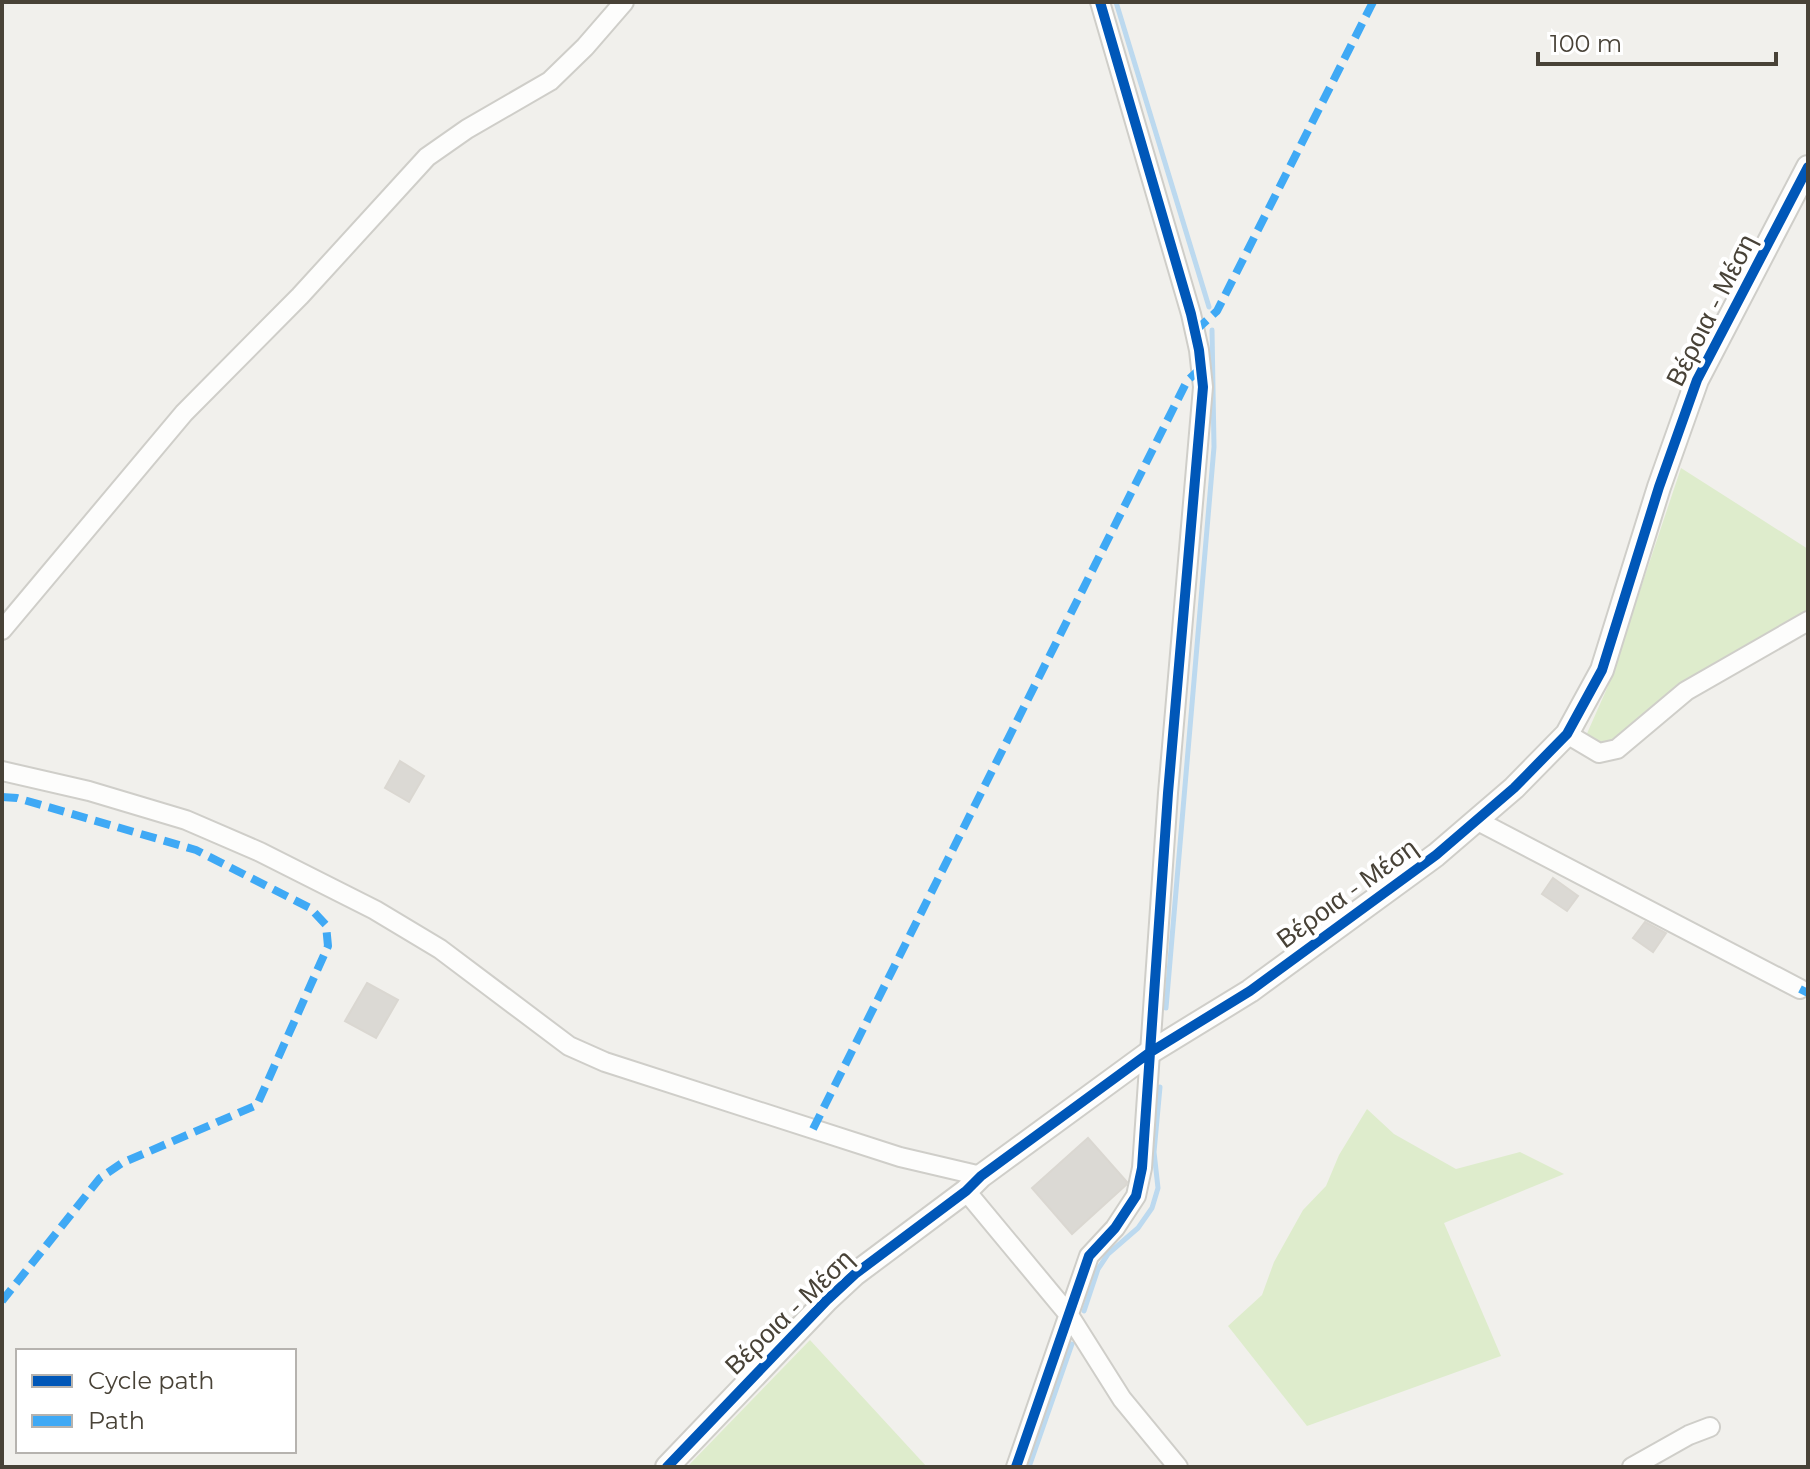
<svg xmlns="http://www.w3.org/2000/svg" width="1810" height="1469" font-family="Montserrat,sans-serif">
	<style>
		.green { fill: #deeccc }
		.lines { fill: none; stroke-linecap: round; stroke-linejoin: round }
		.stream { stroke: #bcd9ef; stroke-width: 5 }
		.building { fill: #dbd9d4; stroke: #dad7d1; stroke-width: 2 }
		.minor-casing { stroke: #cfcec9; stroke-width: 22 }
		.tertiary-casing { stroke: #cfcec9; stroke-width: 26 }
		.minor { stroke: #fdfdfc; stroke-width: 18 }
		.tertiary { stroke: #fdfdfc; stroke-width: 22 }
		.quiet { stroke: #3fa9f5; stroke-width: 8; stroke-dasharray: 16 8; stroke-linecap: butt }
		.cycleway-casing { stroke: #fff; stroke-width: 15 }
		.cycleway { stroke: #0057b8; stroke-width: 10 }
		.labels { text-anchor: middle; stroke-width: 8; stroke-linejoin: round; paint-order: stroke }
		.street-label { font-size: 26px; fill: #484237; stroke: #fff }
	</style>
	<rect width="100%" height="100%" fill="#f1f0ec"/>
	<!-- green -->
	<path class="green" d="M1681,468L1808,549V615L1621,740L1601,747L1585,738L1608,686Z
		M1367,1109L1394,1134L1456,1169L1520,1152L1564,1174L1444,1223L1501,1356L1307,1426L1228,1326L1262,1295L1274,1262L1303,1210L1326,1186L1339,1155Z
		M810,1340L927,1467H687Z"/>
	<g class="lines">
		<!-- stream -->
		<path class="stream" d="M1116,2L1209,307
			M1166,1008L1214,447L1212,330
			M1084,1311L1098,1269L1108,1254L1138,1228L1152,1208L1158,1188L1154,1152L1160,1087
			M1029,1467L1072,1344"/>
	</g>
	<!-- building -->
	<path class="building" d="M400,761L424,776L409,802L385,788Z
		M1553,878L1578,896L1567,911L1542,894Z
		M1645,922L1666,933L1653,952L1633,938Z
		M367,983L398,1000L376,1038L345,1021Z
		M1088,1138L1127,1182L1126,1185L1072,1234L1032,1188Z"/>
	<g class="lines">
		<defs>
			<path id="minor" d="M2,630L184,413L300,296L427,157L467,129L550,81L585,47L624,2
				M1567,734L1599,753L1617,749L1686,691L1808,621
				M2,771L89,791L186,820L260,852L375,910L440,949L569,1046L605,1062L900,1157L981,1176
				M1476,820L1800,989
				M966,1191L1069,1315L1122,1399L1178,1467
				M1016,1467L1089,1256L1115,1228L1136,1196L1142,1168L1168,793L1203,387L1199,350L1191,314L1100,2
				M1632,1467L1689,1435L1710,1427"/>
			<path id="tertiary" d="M667,1467L827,1300L855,1274L966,1191L981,1176L1149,1053L1250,991L1436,855L1514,788L1567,734L1602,670L1659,487L1697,380L1808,167"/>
		</defs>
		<!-- minor casing -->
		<use href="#minor" class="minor-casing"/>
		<!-- tertiary casing -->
		<use href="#tertiary" class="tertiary-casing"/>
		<!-- minor -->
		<use href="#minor" class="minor"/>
		<!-- tertiary -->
		<use href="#tertiary" class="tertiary"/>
		<!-- quiet -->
		<path class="quiet" d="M1195,331L1217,311L1373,2
			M2,797L17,798L196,850L310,908L326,925L328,946L257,1105L122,1163L100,1178L2,1301
			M1800,989L1808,993
			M813,1129L1187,381L1201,368"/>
		<defs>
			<path id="cycleway" d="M667,1467L827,1300L855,1274L966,1191L981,1176L1149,1053L1250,991L1436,855L1514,788L1567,734L1602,670L1659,487L1697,380L1808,167
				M1016,1467L1089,1256L1115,1228L1136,1196L1142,1168L1168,793L1203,387L1199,350L1191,314L1100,2"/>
		</defs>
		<!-- cycleway casing -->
		<use href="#cycleway" class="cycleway-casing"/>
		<!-- cycleway -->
		<use href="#cycleway" class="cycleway"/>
	</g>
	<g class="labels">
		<!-- street labels -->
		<g class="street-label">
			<text transform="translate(1711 310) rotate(-63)" y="9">Βέροια - Μέση</text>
			<text transform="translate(1347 893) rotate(-36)" y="9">Βέροια - Μέση</text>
			<text transform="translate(789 1312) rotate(-44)" y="9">Βέροια - Μέση</text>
		</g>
	</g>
	<!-- border -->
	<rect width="1810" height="1469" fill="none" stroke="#484237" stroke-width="8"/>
	<!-- legend -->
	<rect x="16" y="1349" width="280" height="104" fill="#ffffff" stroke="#b6b3af" stroke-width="2"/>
	<rect x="32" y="1375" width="40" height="12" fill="#0057b8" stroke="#b6b3af" stroke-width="2"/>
	<text x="88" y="1389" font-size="24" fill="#484237">Cycle path</text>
	<rect x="32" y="1415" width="40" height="12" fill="#3fa9f5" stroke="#b6b3af" stroke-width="2"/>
	<text x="88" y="1429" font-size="24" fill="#484237">Path</text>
	<!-- scale -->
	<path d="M1538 52v12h238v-12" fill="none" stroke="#484237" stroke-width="4"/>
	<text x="1550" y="52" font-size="24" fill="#484237" stroke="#ffffff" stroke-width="6" paint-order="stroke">100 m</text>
</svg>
